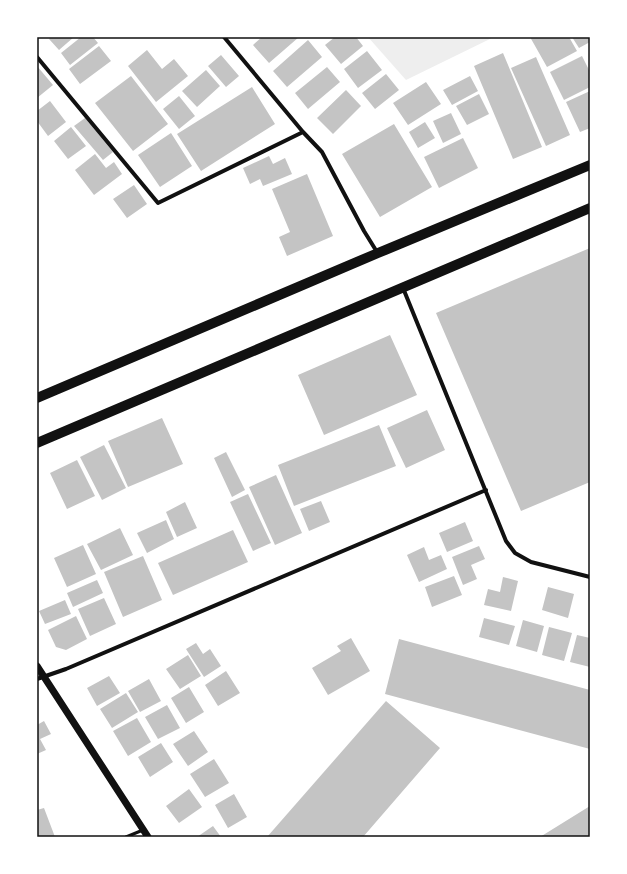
<svg xmlns="http://www.w3.org/2000/svg" width="627" height="874" font-family="'DejaVu Sans',sans-serif">
	<style>
		.green { fill: #eee }
		.building { fill: #c4c4c4 }
		.lines { fill: none; stroke-linecap: round; stroke-linejoin: round }
		.service { stroke: #111; stroke-width: 3 }
		.minor { stroke: #111; stroke-width: 4 }
		.tertiary { stroke: #111; stroke-width: 7 }
		.primary { stroke: #111; stroke-width: 10 }
		.neatline { fill: none; stroke: #111; stroke-width: 1.5 }
	</style>
	<rect width="100%" height="100%" fill="#fff"/>
	<!-- green -->
	<path class="green" d="M368,37H494L406,80Z"/>
	<!-- building -->
	<path class="building" d="M51,37H74L59,50L49,39Z
		M81,37H93L98,43L70,65L61,53Z
		M262,37H299L269,63L253,45Z
		M335,37H356L363,46L341,64L325,45Z
		M530,37H569L577,51L547,67Z
		M572,37H590V42L579,48Z
		M308,40L322,57L287,87L273,71Z
		M99,46L111,61L80,84L69,69Z
		M147,50L162,69L174,59L188,76L156,102L128,66Z
		M367,51L382,70L358,88L344,69Z
		M503,53L542,147L513,159L474,66Z
		M221,55L239,76L226,87L208,66Z
		M582,56L590,72V87L564,100L550,72Z
		M536,57L570,135L546,146L511,68Z
		M37,66L53,85L37,98Z
		M327,67L340,82L308,109L295,93Z
		M206,70L220,86L197,107L182,91Z
		M386,74L399,90L375,109L362,93Z
		M131,76L168,124L133,151L95,103Z
		M470,76L478,91L452,105L443,90Z
		M426,82L441,104L408,125L393,103Z
		M252,87L275,124L201,171L177,134Z
		M346,90L361,106L333,134L317,118Z
		M590,91V128L580,132L566,102Z
		M479,94L489,114L467,125L456,106Z
		M179,96L195,116L179,129L163,109Z
		M50,101L66,122L48,136L37,121V111Z
		M451,113L461,134L443,143L433,121Z
		M85,118L113,152L103,160L74,126Z
		M425,122L435,138L418,148L409,132Z
		M394,124L432,187L380,217L342,154Z
		M71,127L86,146L68,159L54,141Z
		M171,133L192,166L160,187L138,155Z
		M463,138L478,168L439,188L424,157Z
		M95,154L106,168L114,162L122,174L94,195L75,170Z
		M269,156L273,164L285,158L292,174L263,186L260,179L250,184L243,168Z
		M307,174L333,236L287,256L279,237L290,232L272,189Z
		M134,185L147,204L127,218L113,199Z
		M590,248V482L521,511L436,313Z
		M390,335L417,395L324,435L298,375Z
		M427,410L445,450L406,468L387,428Z
		M162,418L183,464L128,487L108,441Z
		M379,425L396,466L294,506L278,465Z
		M104,445L126,488L102,500L80,457Z
		M226,452L245,490L232,497L214,458Z
		M77,460L95,496L67,509L50,473Z
		M276,475L302,533L275,545L249,487Z
		M248,494L271,543L253,551L230,502Z
		M321,501L330,522L309,531L300,509Z
		M185,502L197,528L177,537L166,512Z
		M166,520L174,539L147,553L137,533Z
		M465,522L473,541L447,552L439,533Z
		M120,528L133,555L101,570L87,544Z
		M233,530L248,562L173,595L158,563Z
		M83,545L96,574L67,587L54,558Z
		M479,546L485,559L471,565L477,579L463,585L452,557Z
		M424,547L429,560L441,555L447,569L419,582L407,555Z
		M143,556L162,600L123,617L104,572Z
		M454,576L462,595L432,607L425,587Z
		M503,577L518,581L511,611L484,605L488,589L500,592Z
		M97,580L103,593L73,607L67,593Z
		M548,587L574,594L568,618L542,610Z
		M104,598L116,624L90,636L78,609Z
		M65,600L71,614L45,624L39,611Z
		M76,616L87,639L66,650L56,647L48,630Z
		M484,618L515,626L509,645L479,637Z
		M523,620L544,626L537,652L516,646Z
		M549,627L572,633L564,661L542,655Z
		M577,635L590,638V667L570,662Z
		M351,638L370,671L328,695L312,668L341,651L337,646Z
		M399,639L590,690V749L385,694Z
		M196,643L203,654L210,649L221,666L204,677L186,649Z
		M188,655L201,676L180,689L166,669Z
		M226,671L240,693L218,706L205,685Z
		M109,676L120,693L97,706L87,688Z
		M149,679L161,701L140,712L128,691Z
		M189,687L204,712L186,723L171,698Z
		M126,693L138,712L112,728L100,709Z
		M386,701L440,748L363,837H267Z
		M167,705L180,728L158,739L145,717Z
		M137,718L151,742L128,756L113,731Z
		M44,721L51,734L40,739L46,750L37,754V725Z
		M194,731L208,752L188,766L173,744Z
		M161,743L173,762L150,777L138,757Z
		M214,759L229,783L205,797L190,774Z
		M189,789L202,807L179,823L166,806Z
		M234,794L247,817L228,828L215,805Z
		M590,806V837H540Z
		M44,808L55,837H37V810Z
		M213,826L221,837H197Z"/>
	<g class="lines">
		<!-- service -->
		<path class="service" d="M126,837L143,830"/>
		<!-- minor -->
		<path class="minor" d="M224,37L303,132L322,152L364,231L377,252
			M37,57L158,203L303,132
			M403,288L506,541L515,553L531,562L590,577
			M37,679L66,669L486,490"/>
		<!-- tertiary -->
		<path class="tertiary" d="M37,666L148,837"/>
		<!-- primary -->
		<path class="primary" d="M37,398L378,253L590,165
			M37,443L590,208"/>
	</g>
	<!-- border -->
	<rect width="627" height="874" fill="none" stroke="#ffffff" stroke-width="76"/>
	<rect x="38" y="38" width="551" height="798" class="neatline"/>
</svg>
